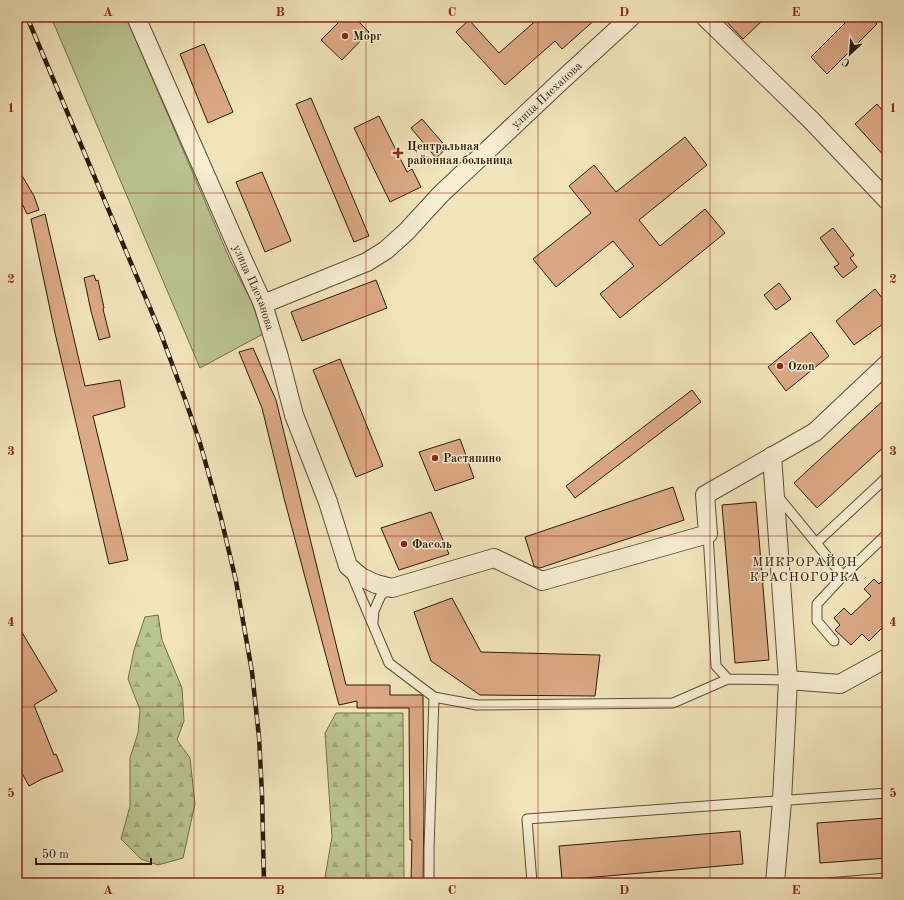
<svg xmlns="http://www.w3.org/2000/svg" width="904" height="900" font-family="'Old Standard TT',serif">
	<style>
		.forest { fill: url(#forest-firs); stroke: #72704d }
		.garden { fill: #bac591; stroke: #72704d }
		.building { fill: #dcaa86; stroke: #2b1b09 }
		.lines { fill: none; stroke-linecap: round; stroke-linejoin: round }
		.service-casing { stroke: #5d4e36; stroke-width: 11 }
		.minor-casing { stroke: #5d4e36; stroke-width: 20 }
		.service { stroke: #f7eed3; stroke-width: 9 }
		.minor { stroke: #f7eed3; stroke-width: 18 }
		.rail-casing { stroke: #2b1b09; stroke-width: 4.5 }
		.rail { stroke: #f7eed3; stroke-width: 3; stroke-dasharray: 9; stroke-linecap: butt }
		.grid { fill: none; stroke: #8f2418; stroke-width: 1; stroke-opacity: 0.55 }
		.poi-dot { fill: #8f2418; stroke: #f7eed3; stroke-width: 1.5 }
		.labels { text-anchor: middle; stroke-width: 3; stroke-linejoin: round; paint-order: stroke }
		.poi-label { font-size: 12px; font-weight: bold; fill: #2b1b09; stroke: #f7eed3; text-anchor: start }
		.street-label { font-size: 12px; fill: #2b1b09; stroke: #f7eed3 }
		.neighbourhood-label { font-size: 13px; letter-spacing: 1px; fill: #2b1b09; stroke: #f7eed3 }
		.neatline { fill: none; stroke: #8f2418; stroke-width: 1.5 }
		.grid-label { font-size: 13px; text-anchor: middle; font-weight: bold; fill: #8f2418 }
	</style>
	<defs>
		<pattern id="forest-firs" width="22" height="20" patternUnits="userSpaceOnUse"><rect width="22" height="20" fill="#bac591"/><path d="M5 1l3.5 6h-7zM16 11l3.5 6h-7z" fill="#a0a97c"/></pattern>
	</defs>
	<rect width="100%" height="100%" fill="#f2e5bc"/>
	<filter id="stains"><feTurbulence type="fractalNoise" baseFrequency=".005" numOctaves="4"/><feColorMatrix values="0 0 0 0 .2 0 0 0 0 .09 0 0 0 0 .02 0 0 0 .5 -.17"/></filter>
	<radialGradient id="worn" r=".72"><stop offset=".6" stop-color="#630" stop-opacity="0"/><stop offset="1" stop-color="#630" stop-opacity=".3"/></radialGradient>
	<!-- forest -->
	<path class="forest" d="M158,615L162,640L182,688L184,721L177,740L190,758L195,804L183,858L158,865L141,859L121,839L130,806V758L138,733L140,710L128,679L134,650L145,617Z
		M336,713H403L404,883H324L332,837L325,733Z"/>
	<!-- garden -->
	<path class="garden" d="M51,17H126L231,262L251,300L263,334L200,368Z"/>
	<!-- building -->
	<path class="building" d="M344,17H354L369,32L342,60L321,40Z
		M540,17H598L562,49L555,41L505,85L456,32L469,20L499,53Z
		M722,17H766L743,39Z
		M851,17H870L877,24L827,74L811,57Z
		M204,44L233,112L208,123L180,54Z
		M311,98L369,236L354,242L296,104Z
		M877,104L887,116V159L855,124Z
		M379,116L407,172L412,169L421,187L390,202L354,128Z
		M422,119L447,148L436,158L411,128Z
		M685,137L707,165L639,220L660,246L705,209L725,233L620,318L600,294L634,266L613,241L556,287L533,259L591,213L569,186L594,165L616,192Z
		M17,167L34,196L39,210L27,214L17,193Z
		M262,172L291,241L265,252L236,182Z
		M45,214L85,386L120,380L125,407L93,416L128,560L109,564L55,333L31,219Z
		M833,228L854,255L850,258L857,267L843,278L834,267L839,264L820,238Z
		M94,275L96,281L98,280L104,308L103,309L110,337L99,340L91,311L84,278Z
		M376,280L387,308L302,341L291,312Z
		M779,283L791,299L776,310L764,295Z
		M875,289L887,304V321L854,345L836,321Z
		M811,332L829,356L786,391L768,367Z
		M253,348L276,400L346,685H390V695H421L423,696L424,811L423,883H411L412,840H410L409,708H357V701L339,705L284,498L262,408L239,352Z
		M340,359L383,466L356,477L313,370Z
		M692,390L701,402L575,498L566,486Z
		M887,397V444L817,508L794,483Z
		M460,439L474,478L435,491L419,452Z
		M673,487L684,520L540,568L534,566L525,537Z
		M756,502L769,660L735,663L722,505Z
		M431,512L449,554L399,570L381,528Z
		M887,576V623L869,641L862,634L851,645L835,630L840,625L834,618L844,608L851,615L871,596L864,589L874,579L879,584Z
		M452,598L481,652L600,655L595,696L480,695L431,661L414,612Z
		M17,624L57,691L34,705L54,755L56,754L63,771L42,779L29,786L17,764Z
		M887,818V858L820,863L817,823Z
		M740,831L743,864L562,880L559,846Z"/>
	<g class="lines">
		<defs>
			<path id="service" d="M776,494L843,576
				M708,534L716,666L728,679L788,680
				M816,543L887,477
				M351,573L389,663L434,697L429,849V883
				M373,623L374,611L381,595L391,588
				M834,641L817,621V604L843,576L887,534
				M434,697L477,705L673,703L728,679
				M532,883L527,819L887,793
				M827,883L887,878"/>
			<g id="minor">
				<path id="s1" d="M136,17L242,258L263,304L279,357L294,415L328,502L348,566L361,577L376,584L392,588L494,558L542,581L708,534L705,495L815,432L887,364"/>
				<path d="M705,17L812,121L887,200"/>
				<path id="s2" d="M263,304L367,262L386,250L406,232L441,194L560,82L631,17"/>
				<path d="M772,456L788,680L782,801L775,883"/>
				<path d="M788,680L840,684L887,658"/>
			</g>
		</defs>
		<!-- service casing -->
		<use href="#service" class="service-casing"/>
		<!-- minor casing -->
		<use href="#minor" class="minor-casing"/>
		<!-- service -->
		<use href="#service" class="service"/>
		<!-- minor -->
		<use href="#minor" class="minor"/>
		<defs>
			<path id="rail" d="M27,17L161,334L185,399L200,443L221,518L236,581L252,672L259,737L262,794L264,883"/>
		</defs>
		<!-- rail casing -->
		<use href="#rail" class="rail-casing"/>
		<!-- rail -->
		<use href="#rail" class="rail"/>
	</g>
	<!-- grid -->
	<path class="grid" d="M194,17V883M366,17V883M538,17V883M710,17V883M17,193H887M17,364H887M17,536H887M17,707H887"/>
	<!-- markers -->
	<g class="poi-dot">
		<circle cx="345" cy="36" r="4"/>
		<path d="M396 147h4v4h4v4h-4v4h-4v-4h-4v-4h4z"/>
		<circle cx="780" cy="366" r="4"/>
		<circle cx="435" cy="458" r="4"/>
		<circle cx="404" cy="544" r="4"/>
	</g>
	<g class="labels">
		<!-- poi labels -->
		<g class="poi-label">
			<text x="353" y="40">Морг</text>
			<text x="407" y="150">Центральная<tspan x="407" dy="14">районная больница</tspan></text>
			<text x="788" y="370">Ozon</text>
			<text x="443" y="462">Растяпино</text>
			<text x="412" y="548">Фасоль</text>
		</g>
		<!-- street labels -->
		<g class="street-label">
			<text dy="4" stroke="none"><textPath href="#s2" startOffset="358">улица Плеханова</textPath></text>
			<text dy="4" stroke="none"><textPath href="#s1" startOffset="295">улица Плеханова</textPath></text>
		</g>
		<!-- neighbourhood labels -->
		<g class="neighbourhood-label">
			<text x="805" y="566">МИКРОРАЙОН<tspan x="805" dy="15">КРАСНОГОРКА</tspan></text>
		</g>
	</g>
	<!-- margin -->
	<rect width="904" height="900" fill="none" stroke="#f2e5bc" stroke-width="44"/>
	<!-- north arrow -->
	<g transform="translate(850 54) rotate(206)" stroke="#f7eed3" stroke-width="3" paint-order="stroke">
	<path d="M0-3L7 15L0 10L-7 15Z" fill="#2b1b09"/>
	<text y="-6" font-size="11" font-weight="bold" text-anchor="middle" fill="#2b1b09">С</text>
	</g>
	<!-- scale -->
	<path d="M36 858v6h115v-6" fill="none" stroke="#2b1b09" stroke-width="2"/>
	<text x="42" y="858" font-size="12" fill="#2b1b09" stroke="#f7eed3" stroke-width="3" paint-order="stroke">50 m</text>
	<rect x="22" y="22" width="860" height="856" class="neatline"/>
	<g class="grid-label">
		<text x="108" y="16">A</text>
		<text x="280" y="16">B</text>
		<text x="452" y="16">C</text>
		<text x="624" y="16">D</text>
		<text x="796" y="16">E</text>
		<text x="11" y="112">1</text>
		<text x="893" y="112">1</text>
		<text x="11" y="283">2</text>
		<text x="893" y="283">2</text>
		<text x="11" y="455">3</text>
		<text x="893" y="455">3</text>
		<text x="11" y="626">4</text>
		<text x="893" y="626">4</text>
		<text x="11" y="797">5</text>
		<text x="893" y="797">5</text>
		<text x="108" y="894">A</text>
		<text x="280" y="894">B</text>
		<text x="452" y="894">C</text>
		<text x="624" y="894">D</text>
		<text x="796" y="894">E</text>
	</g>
	<rect width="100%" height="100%" filter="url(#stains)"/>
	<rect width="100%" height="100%" fill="url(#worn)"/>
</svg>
